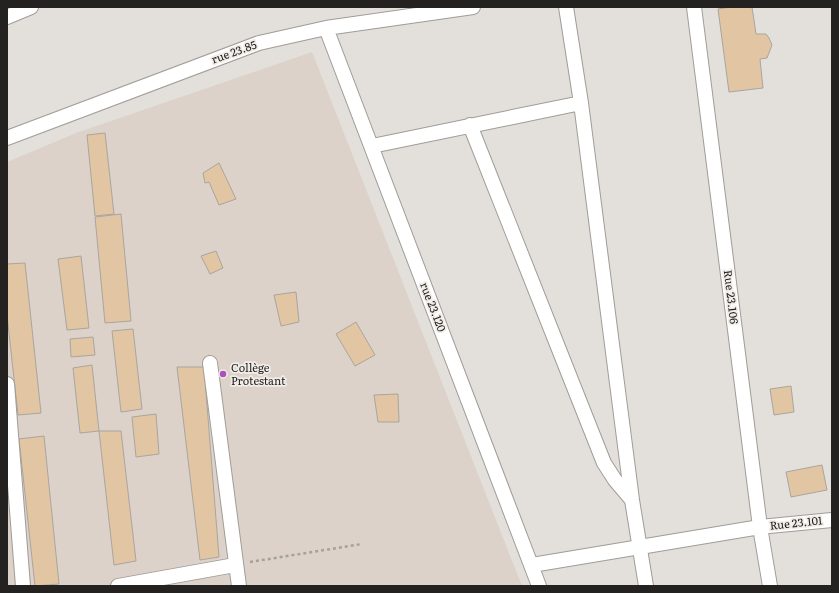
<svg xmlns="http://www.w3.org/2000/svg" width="839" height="593" font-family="Literata,serif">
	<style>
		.built { fill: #dcd2c9 }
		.building { fill: #e2c5a2; stroke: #a9a5a0 }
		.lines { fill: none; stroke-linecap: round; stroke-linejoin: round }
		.minor-casing { stroke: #a09c98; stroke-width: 16 }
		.path { stroke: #a5a19d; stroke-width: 2.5; stroke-dasharray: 3 3; stroke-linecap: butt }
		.minor { stroke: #fff; stroke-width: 14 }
		.poi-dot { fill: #a951bd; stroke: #f0ece7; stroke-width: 1.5 }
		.labels { text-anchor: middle; stroke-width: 3.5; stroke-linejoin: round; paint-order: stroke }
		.street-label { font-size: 11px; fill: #242220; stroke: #f0ece7 }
		.poi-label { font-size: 11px; fill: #242220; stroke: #f0ece7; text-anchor: start }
	</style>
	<rect width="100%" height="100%" fill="#e3dfda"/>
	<!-- built -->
	<path class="built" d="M312,52L522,586H7V162L76,133Z"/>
	<!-- building -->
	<path class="building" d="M731,7H752L756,34H766L769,38L772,45L767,58L760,59L763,88L729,92L718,9Z
		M105,133L114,214L95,216L87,135Z
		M219,163L236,199L219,205L209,182L205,183L203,173Z
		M121,214L131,321L105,323L95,217Z
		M216,251L223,268L210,274L201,256Z
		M81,256L89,328L67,330L58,259Z
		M25,263L41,413L18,415L7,315V264Z
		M296,292L299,322L281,326L274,295Z
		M356,322L375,355L355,366L336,334Z
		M133,329L142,409L121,412L112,331Z
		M93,337L95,355L71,357L70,339Z
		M92,365L99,431L80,433L73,368Z
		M177,367H204L219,557L200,560Z
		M791,386L794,412L774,415L770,389Z
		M398,394L399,422H378L374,395Z
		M156,414L159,454L136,457L132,417Z
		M99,431H121L136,561L114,565Z
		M44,436L59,584L35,586L19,439Z
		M822,465L827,490L791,497L786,472Z"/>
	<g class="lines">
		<defs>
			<path id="minor" d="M566,7L581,103L632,500L646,586
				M694,7L760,527L770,586
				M7,17L31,7
				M326,28L539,586
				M470,125L604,463L615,480L632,500
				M7,138L259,43L326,28L473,7
				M372,146L581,103
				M210,363L239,586
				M7,384L23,586
				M532,565L760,527L832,520
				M118,586L235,565"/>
		</defs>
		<!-- minor casing -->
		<use href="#minor" class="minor-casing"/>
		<!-- path -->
		<path class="path" d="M250,562L362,544"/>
		<!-- minor -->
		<use href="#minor" class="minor"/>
	</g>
	<!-- markers -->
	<circle class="poi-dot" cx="223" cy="374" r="4"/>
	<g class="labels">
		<!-- street labels -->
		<g class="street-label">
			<text transform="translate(234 52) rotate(-20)" y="4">rue 23.85</text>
			<text transform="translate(731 297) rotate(83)" y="4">Rue 23.106</text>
			<text transform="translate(433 307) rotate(69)" y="4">rue 23.120</text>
			<text transform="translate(796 523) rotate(-6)" y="4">Rue 23.101</text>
		</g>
		<!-- poi labels -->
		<g class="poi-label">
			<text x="231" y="372">Collège<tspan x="231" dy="13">Protestant</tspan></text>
		</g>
	</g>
	<!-- border -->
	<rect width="839" height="593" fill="none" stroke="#242220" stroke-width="16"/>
</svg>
